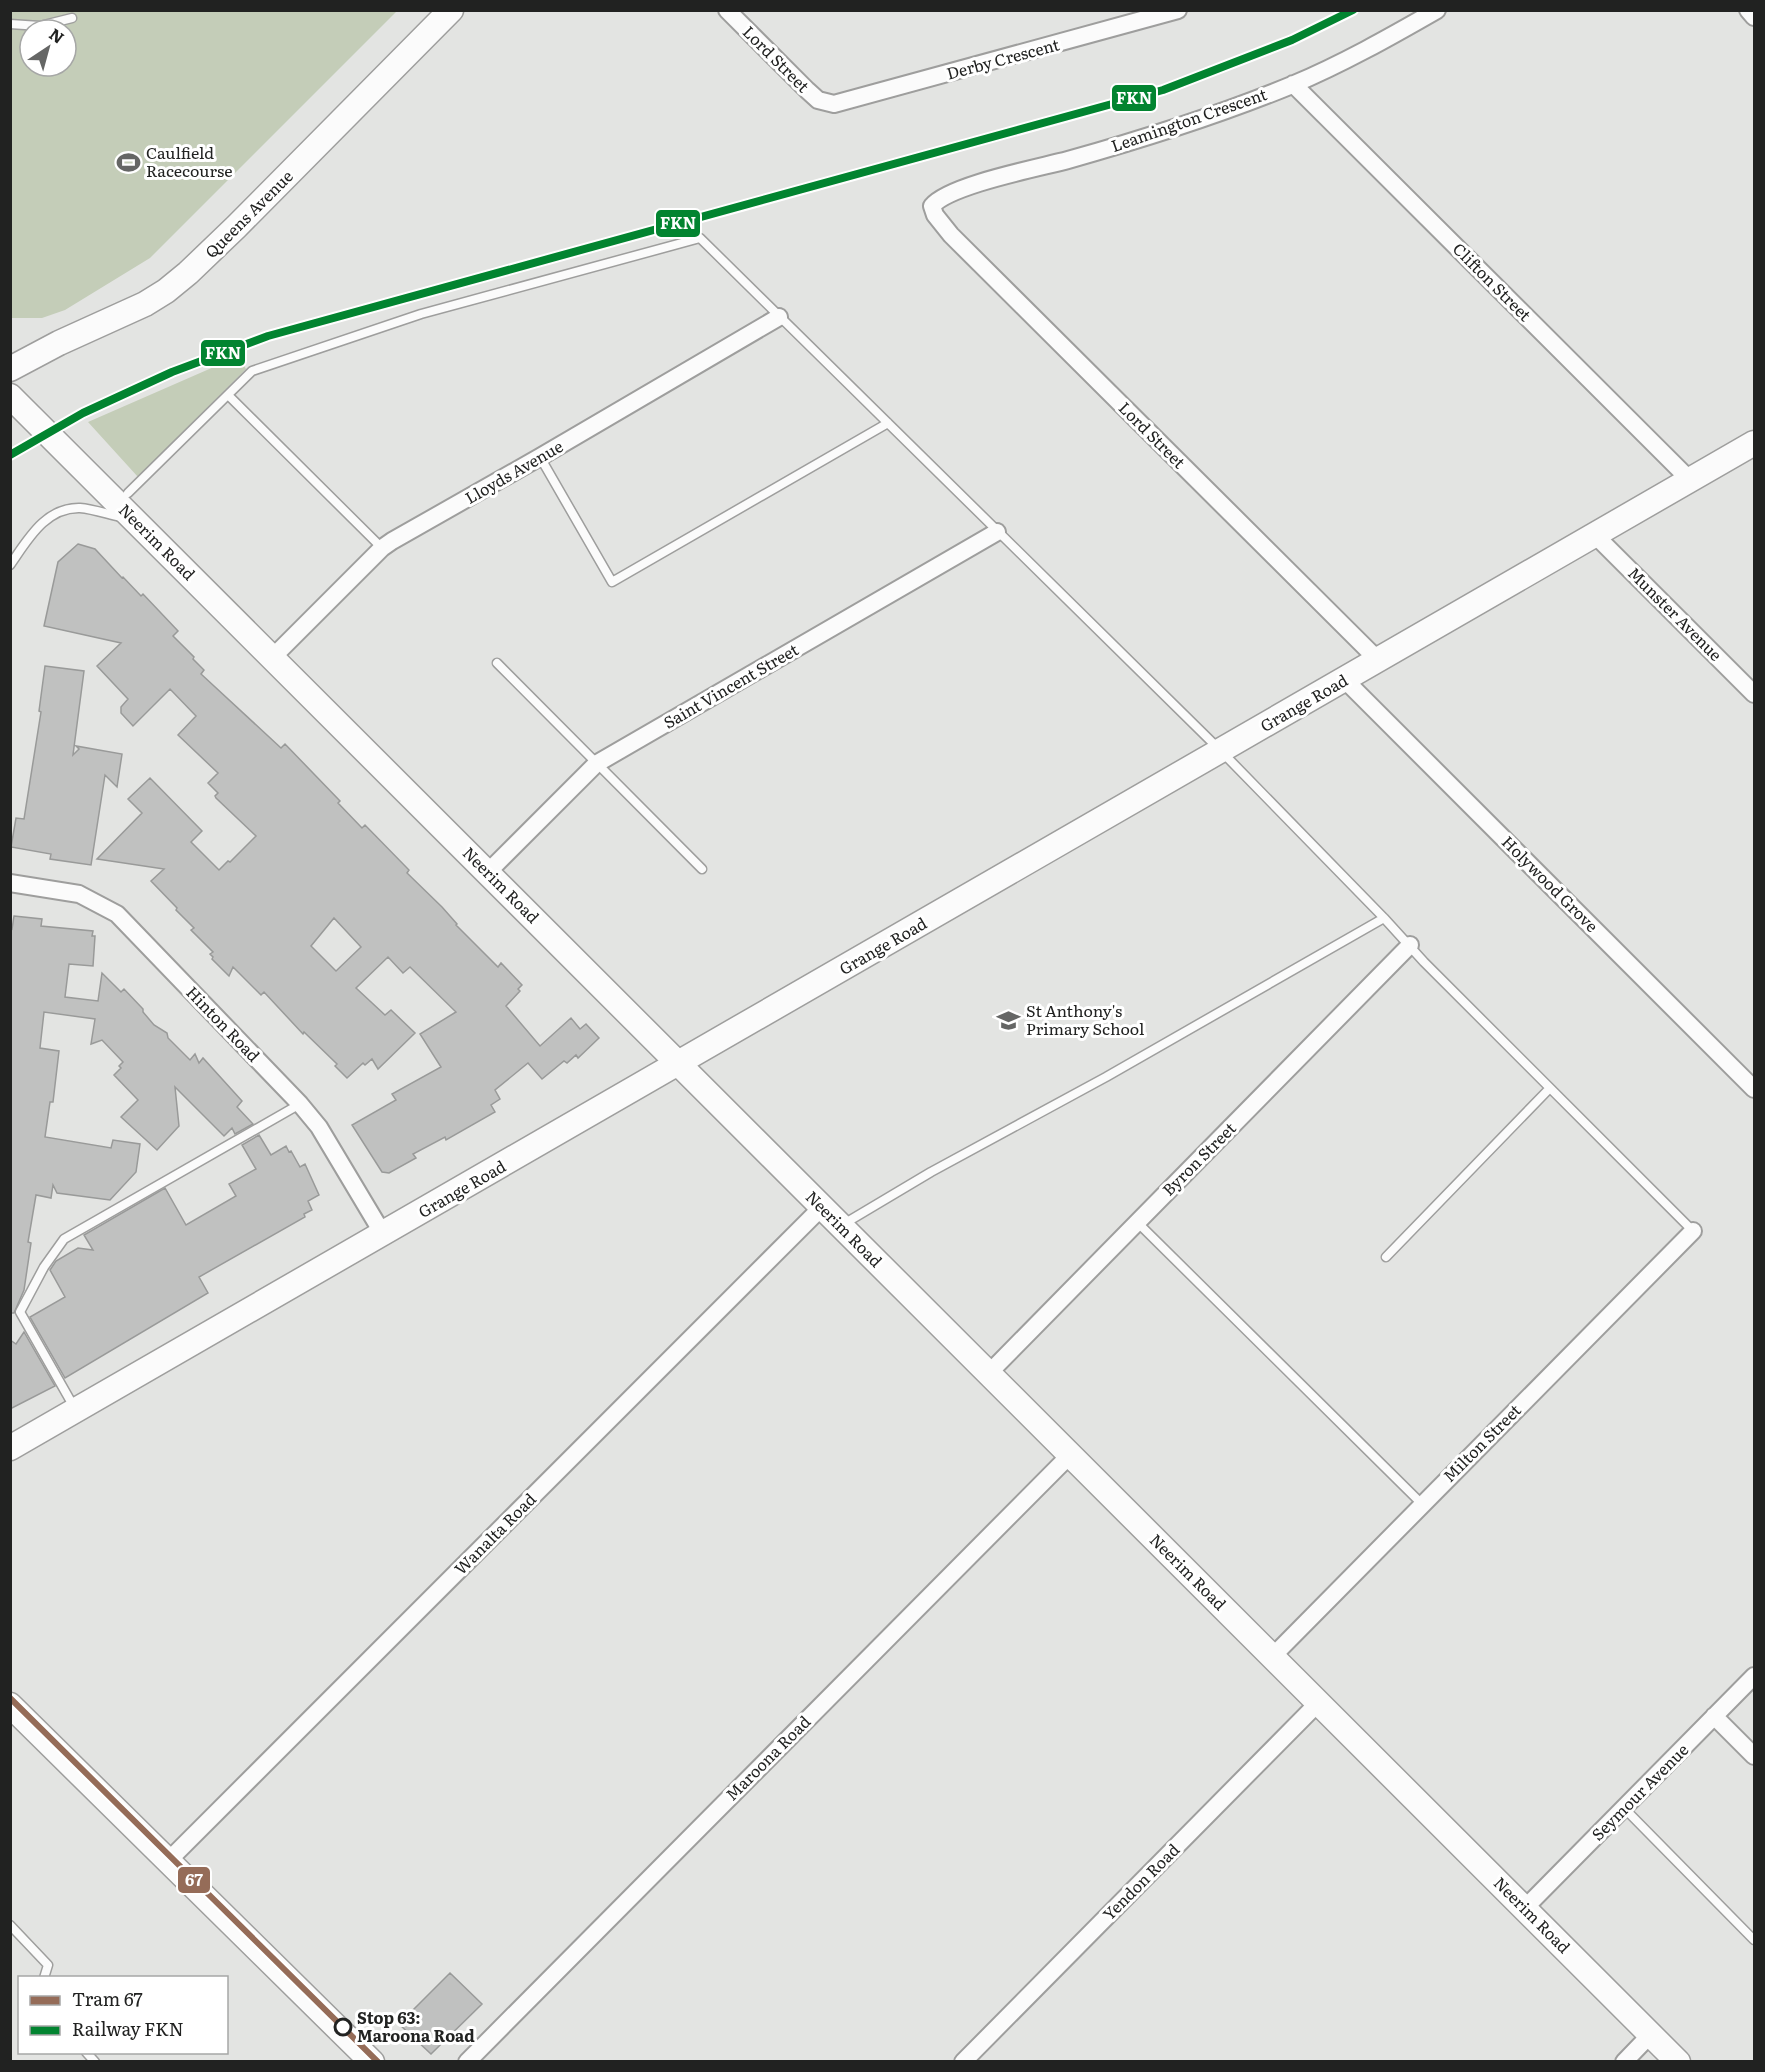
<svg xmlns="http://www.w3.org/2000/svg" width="1765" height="2072" font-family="Literata,serif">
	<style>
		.green { fill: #c4cdb8; fill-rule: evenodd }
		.building { fill: #c0c1c0; stroke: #999a99; stroke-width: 1.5; fill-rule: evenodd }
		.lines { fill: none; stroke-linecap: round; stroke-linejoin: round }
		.lane-casing { stroke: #9e9e9d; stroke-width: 11 }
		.street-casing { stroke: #9e9e9d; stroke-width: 20 }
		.secondary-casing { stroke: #9e9e9d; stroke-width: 27 }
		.lane { stroke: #fbfbfb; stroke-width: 8 }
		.street { stroke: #fbfbfb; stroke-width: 16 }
		.secondary { stroke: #fbfbfb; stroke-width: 24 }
		.rail-1-casing { stroke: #fff; stroke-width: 12 }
		.rail-1 { stroke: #028430; stroke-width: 8 }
		.tram-1-casing { stroke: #fff; stroke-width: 10 }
		.tram-1 { stroke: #956c58; stroke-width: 6 }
		.stop-dot { fill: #fff; stroke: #212221; stroke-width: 3 }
		.labels { text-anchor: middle; stroke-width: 6; stroke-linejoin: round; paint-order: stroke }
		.street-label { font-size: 16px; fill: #212221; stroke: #fff }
		.poi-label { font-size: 16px; fill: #212221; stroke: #fff; text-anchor: start }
		.stop-label { font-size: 16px; font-weight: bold; fill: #212221; stroke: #fff; text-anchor: start }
		.line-badge { stroke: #fff; stroke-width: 2 }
		.badge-label { font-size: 16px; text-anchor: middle; font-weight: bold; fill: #fff }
	</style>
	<rect width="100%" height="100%" fill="#e3e4e2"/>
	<!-- green -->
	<path class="green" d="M10,11H397L150,258L65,310L42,318H11ZM30,30H66V66H30Z
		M239,356L246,369L138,477L88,422Z"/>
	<!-- building -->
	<path class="building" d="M78,544L95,549L122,578L123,577L141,596L143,594L178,631L173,636L194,657L193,659L204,670L201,674L281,748L285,744L340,801L338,803L362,828L365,825L409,870L407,873L442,907L457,924L456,925L498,967L501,963L522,985L518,989L520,991L506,1006L540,1046L571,1018L580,1029L586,1024L599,1038L578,1058L576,1055L567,1063L564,1061L542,1079L528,1063L495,1090L500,1099L491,1105L495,1112L446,1140L445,1137L413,1154L416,1158L389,1173L382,1172L352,1125L396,1100L392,1094L441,1067L420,1034L456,1012L410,967L403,973L388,957L356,988L385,1015L391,1010L415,1033L378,1069L372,1059L365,1065L363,1063L347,1078L335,1066L337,1064L304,1032L303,1034L264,992L261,995L233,967L229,976L212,959L213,957L210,954L213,952L191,930L194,928L176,910L177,908L151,881L164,869L97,859L142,813L128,799L150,778L202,831L191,842L219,870L228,861L230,862L256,836L216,798L215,796L218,793L208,783L218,773L178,735L196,716L170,689L133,726L121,713V707L128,699L97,666L121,643L44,626L58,562ZM334,918L361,947L336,971L311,946Z
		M45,666L84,671L73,755L79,749L76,746L122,754L117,787L105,775L91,865L50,859L51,854L11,847L16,818L24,819L41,712L39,711Z
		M14,916L42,919L41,926L93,931L92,936H95L93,966L69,964L65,997L98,1001L102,973L121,992L124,989L143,1009V1012L154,1025L167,1033L168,1038L190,1060L195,1054L199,1063L203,1058L242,1101L237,1107L253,1124L235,1134L232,1128L224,1136L175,1087L179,1126L157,1150L121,1117L138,1100L114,1075L121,1068L119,1066L123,1062L102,1040L91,1044L95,1019L44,1012L40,1048L59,1051L53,1102H50L45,1137L111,1148L113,1140L140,1144L136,1172L110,1200L57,1193L53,1185L51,1198L36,1195L28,1242L31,1243L24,1290L14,1313H10V928L12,929Z
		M259,1135L271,1155L286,1146L289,1152L291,1151L300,1167L305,1164L319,1195L308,1201L312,1210L304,1214L305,1217L199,1277L208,1293L65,1378L30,1317L65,1297L50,1270L56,1261L78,1248L93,1250L84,1235L165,1188L186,1225L236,1196L229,1184L256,1169L242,1145Z
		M24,1332L55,1386L10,1409V1340L16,1344Z
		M450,1973L482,2004L431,2054L399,2024Z"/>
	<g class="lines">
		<defs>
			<path id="lane" d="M10,24L40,26L72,18
				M228,395L382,548
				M540,457L612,582L888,423
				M128,493L252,371L421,314L700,238L1221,751L1384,918L1424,962L1693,1231
				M10,565C27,541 45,507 80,508C93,509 107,514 121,517
				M497,663L702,869
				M1137,1222L1422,1504
				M842,1225L931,1172L1106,1077L1384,918
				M1386,1257L1549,1089
				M74,1407L20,1312L44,1267L64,1239L300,1104
				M1624,1808L1754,1940
				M10,1925L48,1965L44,1978
				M86,2052L95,2062"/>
			<path id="street" d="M727,10L807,90L818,100L834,104L1178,10
				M1748,10L1754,17
				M1293,84L1690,480
				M1595,535L1754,694
				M272,658L382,548L392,541L540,457L779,317
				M1378,660L951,235L935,215L932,206C949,185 1038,168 1068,160C1143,139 1219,115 1292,85C1342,64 1390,37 1437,10
				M1345,680L1754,1089
				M488,872L596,764L997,532
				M10,883L79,894L117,914L300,1104L319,1127L383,1234
				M989,1373L1410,945
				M1273,1656L1693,1231
				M1714,1716L1754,1756
				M168,1861L822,1207
				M1525,1908L1754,1676
				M467,2062L1070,1455
				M963,2062L1319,1702
				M1624,2062L1651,2034"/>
			<path id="secondary" d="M10,369L59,343L145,304L166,291L188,273L236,227L451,10
				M10,396L1678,2062
				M10,1448L1754,443
				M10,1705L372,2062"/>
		</defs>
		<!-- lane casing -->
		<use href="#lane" class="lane-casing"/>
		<!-- street casing -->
		<use href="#street" class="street-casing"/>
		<!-- secondary casing -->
		<use href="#secondary" class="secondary-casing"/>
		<!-- lane -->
		<use href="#lane" class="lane"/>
		<!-- street -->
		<use href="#street" class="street"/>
		<!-- secondary -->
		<use href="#secondary" class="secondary"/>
		<defs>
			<path id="rail-1" d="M10,455L83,413L172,372L268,336L1163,90L1292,40L1353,10"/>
		</defs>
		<!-- rail-1 casing -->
		<use href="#rail-1" class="rail-1-casing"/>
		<!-- rail-1 -->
		<use href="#rail-1" class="rail-1"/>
		<defs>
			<path id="tram-1" d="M10,1698L378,2062"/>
		</defs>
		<!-- tram-1 casing -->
		<use href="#tram-1" class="tram-1-casing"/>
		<!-- tram-1 -->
		<use href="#tram-1" class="tram-1"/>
	</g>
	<!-- icons -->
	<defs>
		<symbol id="stadium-bare" viewBox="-9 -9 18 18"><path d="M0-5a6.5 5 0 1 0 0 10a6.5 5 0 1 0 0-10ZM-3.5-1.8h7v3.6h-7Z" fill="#656665" stroke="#fff" stroke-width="2.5" paint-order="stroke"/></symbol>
		<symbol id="school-bare" viewBox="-9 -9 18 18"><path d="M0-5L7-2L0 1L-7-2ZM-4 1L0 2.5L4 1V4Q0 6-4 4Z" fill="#656665" stroke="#fff" stroke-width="2.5" paint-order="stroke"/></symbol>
	</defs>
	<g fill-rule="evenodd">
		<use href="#stadium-bare" x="112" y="146" width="33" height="33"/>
		<use href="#school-bare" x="992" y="1004" width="33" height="33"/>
	</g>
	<!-- markers -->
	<circle class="stop-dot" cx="343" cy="2027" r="8"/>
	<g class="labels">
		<!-- street labels -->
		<g class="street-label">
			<text transform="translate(776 59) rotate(45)" y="6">Lord Street</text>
			<text transform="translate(1003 59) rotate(-15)" y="6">Derby Crescent</text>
			<text transform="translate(1189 120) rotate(-19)" y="6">Leamington Crescent</text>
			<text transform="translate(249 214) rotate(-45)" y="6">Queens Avenue</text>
			<text transform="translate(1492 282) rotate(45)" y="6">Clifton Street</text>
			<text transform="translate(1152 435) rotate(45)" y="6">Lord Street</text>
			<text transform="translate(514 472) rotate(-30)" y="6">Lloyds Avenue</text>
			<text transform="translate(157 542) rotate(45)" y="6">Neerim Road</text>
			<text transform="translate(1675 614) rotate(45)" y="6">Munster Avenue</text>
			<text transform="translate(731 686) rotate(-30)" y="6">Saint Vincent Street</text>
			<text transform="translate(1304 703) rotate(-30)" y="6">Grange Road</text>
			<text transform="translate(1550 884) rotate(45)" y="6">Holywood Grove</text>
			<text transform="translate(501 885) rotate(45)" y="6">Neerim Road</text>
			<text transform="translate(883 946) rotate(-30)" y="6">Grange Road</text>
			<text transform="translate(223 1024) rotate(46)" y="6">Hinton Road</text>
			<text transform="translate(1199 1159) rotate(-45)" y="6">Byron Street</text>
			<text transform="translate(462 1189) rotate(-30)" y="6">Grange Road</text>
			<text transform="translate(844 1229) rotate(45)" y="6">Neerim Road</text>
			<text transform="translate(1482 1443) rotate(-45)" y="6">Milton Street</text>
			<text transform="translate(495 1534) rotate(-45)" y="6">Wanalta Road</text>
			<text transform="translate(1188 1572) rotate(45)" y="6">Neerim Road</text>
			<text transform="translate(768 1758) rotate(-45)" y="6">Maroona Road</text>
			<text transform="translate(1640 1792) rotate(-45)" y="6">Seymour Avenue</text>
			<text transform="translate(1141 1882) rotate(-45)" y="6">Yendon Road</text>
			<text transform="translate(1532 1915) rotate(45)" y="6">Neerim Road</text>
		</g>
		<!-- poi labels -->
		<g class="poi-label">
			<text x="146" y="159">Caulfield<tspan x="146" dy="18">Racecourse</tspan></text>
			<text x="1026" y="1017">St Anthony's<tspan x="1026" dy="18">Primary School</tspan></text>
		</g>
		<!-- stop labels -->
		<g class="stop-label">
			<text x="357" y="2024">Stop 63:<tspan x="357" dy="18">Maroona Road</tspan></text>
		</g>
	</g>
	<g class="line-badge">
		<rect x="1111" y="84" width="46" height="28" rx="6" fill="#028430"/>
		<rect x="655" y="209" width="46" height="29" rx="6" fill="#028430"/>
		<rect x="200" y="339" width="46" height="28" rx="6" fill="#028430"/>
		<rect x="177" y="1866" width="34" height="28" rx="6" fill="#956c58"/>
	</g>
	<g class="badge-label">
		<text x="1134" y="104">FKN</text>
		<text x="678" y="229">FKN</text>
		<text x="223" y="359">FKN</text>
		<text x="194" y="1886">67</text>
	</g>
	<!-- border -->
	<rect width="1765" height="2072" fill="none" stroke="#212221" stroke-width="24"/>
	<!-- legend -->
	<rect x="18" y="1976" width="210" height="78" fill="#ffffff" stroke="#a6a7a6" stroke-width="1.5"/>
	<rect x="30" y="1996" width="30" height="9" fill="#956c58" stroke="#a6a7a6" stroke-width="1.5"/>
	<text x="72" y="2006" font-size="18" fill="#212221">Tram 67</text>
	<rect x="30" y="2026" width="30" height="9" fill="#028430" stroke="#a6a7a6" stroke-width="1.5"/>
	<text x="72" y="2036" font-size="18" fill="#212221">Railway FKN</text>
	<!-- north arrow -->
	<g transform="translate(48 48) rotate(36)"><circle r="28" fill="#ffffff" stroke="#a6a7a6" stroke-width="1.5"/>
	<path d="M0-4.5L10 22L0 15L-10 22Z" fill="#656665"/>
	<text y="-9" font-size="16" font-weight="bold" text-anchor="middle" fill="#212221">N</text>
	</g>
</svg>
